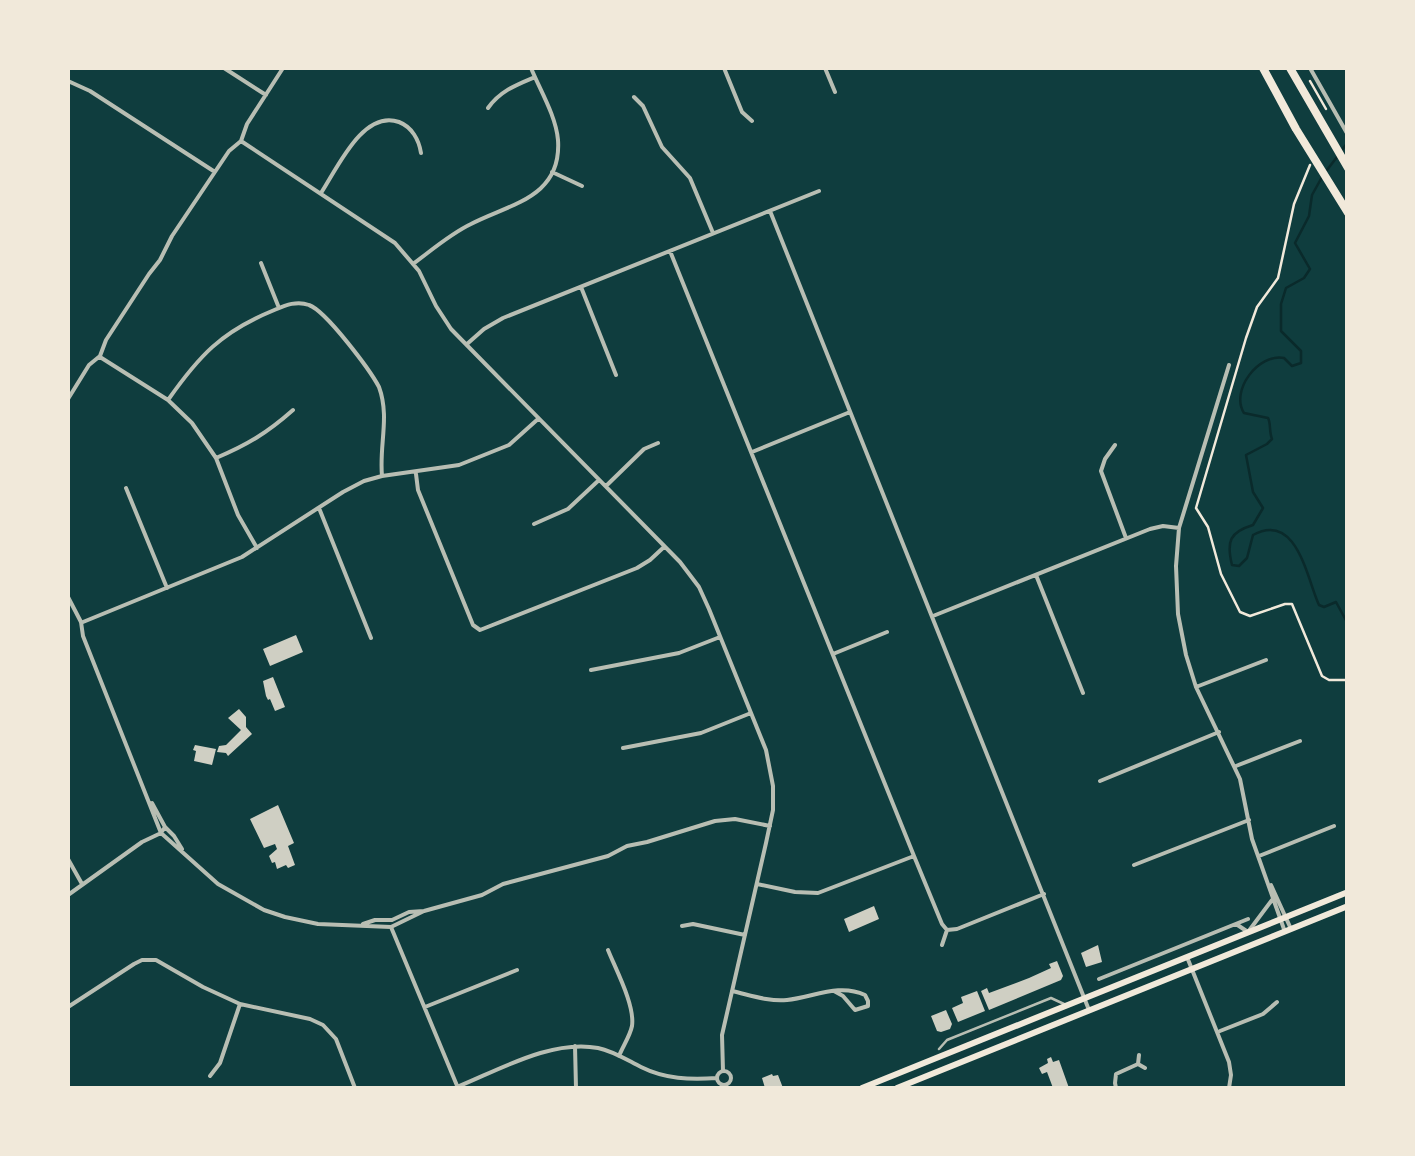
<svg xmlns="http://www.w3.org/2000/svg" width="1415" height="1156" font-family="Raleway,sans-serif">
	<style>
		.lines { fill: none; stroke-linecap: round; stroke-linejoin: round }
		.stream { stroke: #0a2a2b; stroke-width: 2.5 }
		.building { fill: #cfcfc3 }
		.path { stroke: #f1e9da; stroke-width: 2.5 }
		.service { stroke: #b8beb3; stroke-width: 2.5 }
		.minor { stroke: #b8beb3; stroke-width: 4 }
		.primary { stroke: #f1e9da; stroke-width: 6 }
		.motorway { stroke: #f1e9da; stroke-width: 8 }
	</style>
	<rect width="100%" height="100%" fill="#0f3d3e"/>
	<g class="lines">
		<!-- stream -->
		<path class="stream" d="M1342,150L1348,142
			M1327,170L1337,157
			M1322,177L1312,195L1309,216L1295,243L1310,269L1304,278L1286,288L1281,304V331L1301,351V363L1292,366L1284,358C1258,353 1230,391 1244,413L1268,418C1271,423 1269,432 1272,439L1267,444L1246,455L1253,492L1263,508L1253,525C1230,532 1226,541 1232,565L1239,566L1247,558L1253,535C1297,511 1307,579 1319,605L1324,607L1336,602L1348,624
			M1348,628V639"/>
	</g>
	<!-- building -->
	<path class="building" d="M296,635L303,652L270,666L263,649Z
		M273,677L285,707L275,711L270,699L268,700L266,696L263,681Z
		M239,709L246,717V727L252,734L228,756L226,753L217,752L219,746L226,745L241,730L228,718Z
		M195,745L216,749L212,765L194,761L196,751L193,750Z
		M278,805L294,843L288,846L295,865L288,868L286,865L277,869L275,862L272,863L269,856L277,849L275,844L264,848L250,819Z
		M874,906L879,919L849,932L844,919Z
		M1098,945L1102,962L1086,967L1081,953Z
		M1057,961L1063,976L1061,980L989,1010L981,991L987,988L989,993L1029,978L1051,968L1049,964Z
		M977,991L985,1011L958,1022L952,1008L963,1003L961,997Z
		M946,1010L952,1024L950,1029L941,1032L937,1031L931,1016Z
		M1051,1057L1053,1062L1059,1060L1069,1088H1053L1047,1072L1042,1074L1039,1068L1048,1063L1047,1059Z
		M772,1074L773,1076L778,1075L783,1088H765L762,1078Z"/>
	<g class="lines">
		<!-- path -->
		<path class="path" d="M1310,81L1326,109
			M1310,165L1294,204L1278,278L1257,307L1246,338L1196,508L1208,527L1221,574L1240,612L1250,616L1285,604H1292L1322,676L1329,680H1348"/>
		<!-- service -->
		<path class="service" d="M939,1049L947,1040L1051,998L1064,1004"/>
		<!-- minor -->
		<path class="minor" d="M224,68L266,95
			M724,68L742,112L752,121
			M825,68L835,92
			M1310,68L1348,135
			M68,81L90,91L215,172
			M634,97L643,106L662,147L690,178L713,233
			M488,108C500,91 516,85 535,77
			M241,141L395,243L419,271L436,306L451,329L680,562L699,587L709,609L766,750L773,786V810L766,843L722,1035L723,1071
			M552,172L582,186
			M321,193C337,169 363,109 399,122C412,127 419,140 421,153
			M770,211L1089,1010
			M670,251L914,856L942,924L947,930
			M261,263L279,308
			M413,264C432,250 450,234 471,224C509,204 562,198 558,140C556,116 540,90 531,68
			M581,287L616,375
			M467,344L484,329L503,318L819,191
			M100,357L168,400L192,423L216,458L238,515L257,548
			M1229,365L1179,528L1176,566L1178,614L1186,655L1196,687L1240,779L1252,839L1285,932
			M68,399L89,365L100,356L106,340L149,274L160,260L172,236L229,151L241,141L247,124L283,68
			M168,400C199,356 221,332 272,311C284,306 296,300 309,305C326,311 370,370 379,387C390,417 379,445 382,476
			M1115,445L1105,459L1101,471L1126,538
			M752,452L850,412
			M216,458C247,445 267,433 293,410
			M416,474L418,490L473,625L480,630L637,568L650,560L664,547
			M606,486L644,449L658,443
			M126,488L167,588
			M319,508L371,638
			M534,524L568,509L599,480
			M1036,575L1083,693
			M68,597L81,622L83,636L161,833L218,884L264,910L285,917L318,924L391,927L424,911
			M933,616L1150,529L1163,526L1179,528
			M83,622L242,557L343,492L364,481L382,476L459,465L509,445L538,419
			M833,654L887,632
			M591,670L679,653L720,637
			M1196,687L1266,660
			M623,748L701,733L751,713
			M1236,766L1300,741
			M1100,781L1219,732
			M152,803L165,827L174,836L182,849
			M1259,856L1334,826
			M68,859L82,884
			M1134,865L1249,820
			M757,884L795,892L818,893L914,856
			M1271,885L1291,929
			M68,895L142,842L161,833L165,827
			M363,924L375,920H392L409,912L424,911L482,895L503,884L608,856L627,846L647,842L715,821L735,819L770,826
			M1236,924L1248,932L1272,900
			M682,926L693,924L745,935
			M391,927L458,1088
			M942,945L947,930L957,929L1044,894
			M608,950C616,970 635,1005 632,1026C630,1036 623,1046 619,1056
			M1187,957L1229,1062L1231,1075L1229,1088
			M1099,979L1248,919
			M732,991C750,995 769,1002 787,1000C814,997 839,983 865,995L868,1001V1006L855,1010L843,996L834,991
			M68,1007L134,964L142,960H156L203,987L240,1004L310,1019L323,1025L336,1039L355,1088
			M425,1007L517,970
			M1220,1031L1263,1014L1277,1002
			M575,1046L576,1088
			M1139,1055L1138,1064L1145,1068
			M717 1078a7 7 0 1 1 14 0a7 7 0 1 1-14 0Z
			M210,1076L220,1063L240,1004
			M457,1087C499,1070 552,1039 598,1048C613,1051 627,1060 641,1067C665,1079 690,1080 717,1078
			M1116,1088L1115,1083L1116,1074L1138,1064"/>
		<!-- primary -->
		<path class="primary" d="M862,1088L1348,892
			M897,1088L1348,906"/>
		<!-- motorway -->
		<path class="motorway" d="M1263,68L1296,129L1348,213
			M1290,68L1348,168"/>
	</g>
	<!-- border -->
	<rect width="1415" height="1156" fill="none" stroke="#f1e9da" stroke-width="140"/>
</svg>
